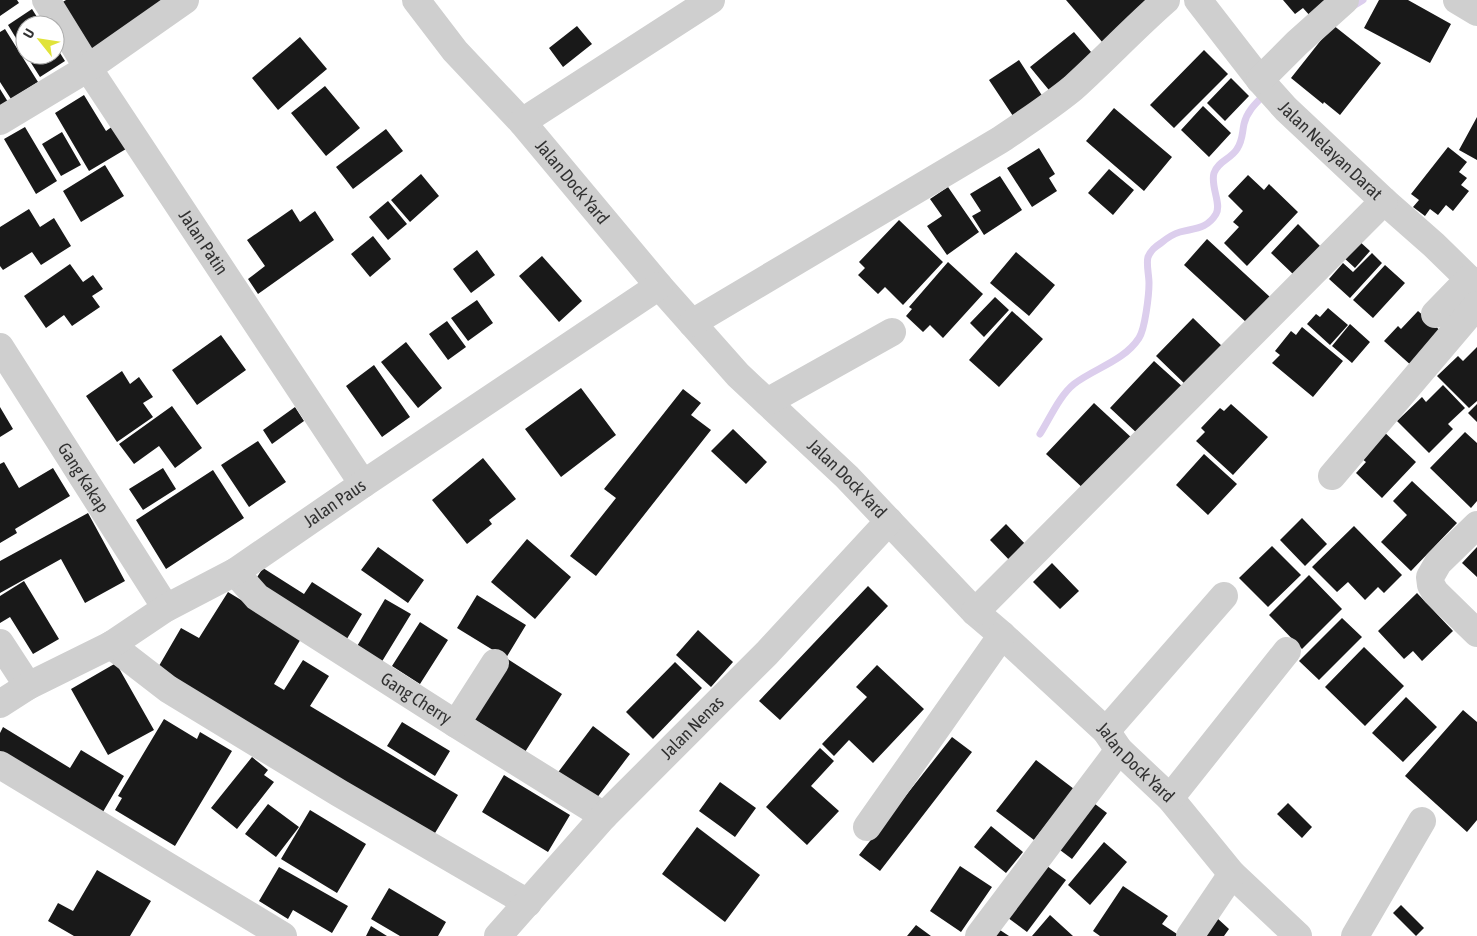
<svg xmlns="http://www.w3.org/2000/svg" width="1477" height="936" font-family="'Asap Condensed',sans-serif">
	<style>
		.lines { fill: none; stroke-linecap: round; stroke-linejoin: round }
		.stream { stroke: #dcceed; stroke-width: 7 }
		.building { fill: #191919 }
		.minor { stroke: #cfcfcf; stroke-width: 28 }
		.labels { text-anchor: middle; stroke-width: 5; stroke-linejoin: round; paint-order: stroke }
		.street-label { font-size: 18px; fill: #323232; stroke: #fff }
	</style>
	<rect width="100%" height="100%" fill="#fff"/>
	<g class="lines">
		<!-- stream -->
		<path class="stream" d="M1350,8L1363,0
			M1040,434C1050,418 1060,395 1074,384C1095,368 1124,361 1139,338C1145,329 1149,295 1149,283C1149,275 1146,264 1148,257C1151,250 1155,247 1161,243C1167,238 1173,234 1180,232C1195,228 1207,229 1216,214C1222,204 1210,186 1214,173C1218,161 1231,159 1237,149C1243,140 1242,133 1244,124C1247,111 1256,103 1266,93"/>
	</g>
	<!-- building -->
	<path class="building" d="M0,0H17L19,3L0,16Z
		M66,0H176L95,54L61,3Z
		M1066,0H1153L1103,43Z
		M1283,0H1331L1311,17L1303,8L1295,14Z
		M1379,0H1408L1451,24L1430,63L1364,28Z
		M32,9L42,25H25V53L8,25Z
		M1333,25L1381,63L1340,115L1324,102L1323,104L1291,78Z
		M577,26L592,44L563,67L549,48Z
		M5,29L38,82L11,99L0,82V32Z
		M1074,32L1097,59L1053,95L1030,67Z
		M300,37L327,69L278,110L252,78Z
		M55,45L65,61L40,77L26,55H55Z
		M1204,50L1228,74L1174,128L1150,105Z
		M1019,60L1043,97L1013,116L989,80Z
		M1231,78L1249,96L1225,121L1207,103Z
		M325,86L360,128L326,156L291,113Z
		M0,89L8,102L0,107Z
		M84,95L106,131L113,126L126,149L89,171L55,113Z
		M1203,106L1231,133L1209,157L1181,130Z
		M1114,108L1172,157L1144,191L1086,141Z
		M1477,117V160L1459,150Z
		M25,127L57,181L36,194L4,139Z
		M386,129L403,151L353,189L336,167Z
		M62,132L81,165L61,176L42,144Z
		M1448,147L1467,162L1459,172L1467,178L1461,185L1469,191L1453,211L1446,205L1438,215L1430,209L1425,216L1413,207L1419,200L1411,194Z
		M1039,148L1055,174L1049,178L1057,191L1032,207L1007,168Z
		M105,165L124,196L81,222L63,191Z
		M1109,169L1134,190L1113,215L1088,193Z
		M421,174L439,196L410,222L391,200Z
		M1248,175L1264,190L1269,184L1298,212L1247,266L1224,243L1239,227L1233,222L1243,211L1228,196Z
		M1000,176L1022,210L984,235L972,216L981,211L970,194Z
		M948,187L979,232L947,255L927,226L942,216L930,199Z
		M388,201L407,224L388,240L369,217Z
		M29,209L40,227L54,218L71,246L41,265L32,252L3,270L0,266V227Z
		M292,209L300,222L315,211L334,240L258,294L248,279L265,266L247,240Z
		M899,220L943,262L903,305L885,287L878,294L858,275L865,268L859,262Z
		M1298,224L1321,247L1294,275L1271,253Z
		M373,236L391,259L370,277L351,254Z
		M1207,239L1270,297L1247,323L1184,265Z
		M1358,240L1370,251L1355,268L1343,257Z
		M477,250L495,275L471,293L453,269Z
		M1016,252L1055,285L1029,316L990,283Z
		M1372,253L1382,263L1350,298L1329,279L1343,263L1353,272Z
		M542,256L582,301L559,322L519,276Z
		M948,262L983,294L943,338L930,325L923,332L906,316L912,309L909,307Z
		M70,264L83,282L93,275L103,289L92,296L100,307L72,326L64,315L46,328L24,296Z
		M1385,265L1405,283L1373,318L1353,300Z
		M995,297L1009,310L984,337L970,323Z
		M477,300L493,323L468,341L451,318Z
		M1328,308L1348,325L1330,345L1307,324L1316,314L1320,317Z
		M1012,311L1043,339L999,387L969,360Z
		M1418,311L1443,333L1413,367L1384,341L1398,326L1401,329Z
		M1193,318L1224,348L1187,386L1156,356Z
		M447,321L466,347L448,360L429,334Z
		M1350,324L1370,342L1352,363L1332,346Z
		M1302,327L1343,361L1313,397L1272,363L1280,355L1275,351L1291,331L1296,335Z
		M221,335L246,370L197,405L172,370Z
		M406,342L442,388L418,408L381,362Z
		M1477,347V401L1469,408L1437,376L1458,356L1463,361Z
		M1154,361L1184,388L1139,435L1110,408Z
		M374,365L410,417L382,437L346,386Z
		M122,371L130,384L139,377L153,397L143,403L153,417L117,442L86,396Z
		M1443,385L1465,408L1448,424L1453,429L1429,453L1397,421L1422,397L1426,402Z
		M581,388L616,435L561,477L525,429Z
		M683,389L701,403L691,415L711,430L596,576L570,556L616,498L604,489Z
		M1094,403L1133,439L1085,490L1046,454Z
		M1231,404L1268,437L1233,475L1196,441L1205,432L1201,428L1220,408L1224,411Z
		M1477,404V422L1468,413Z
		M172,406L202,448L175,468L159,446L134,464L119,444Z
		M0,407L13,429L0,437Z
		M295,407L304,421L272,444L263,430Z
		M733,429L767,462L746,484L711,451Z
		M1381,429L1416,462L1382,498L1356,473L1366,462L1357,455Z
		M1465,432L1477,443V501L1471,508L1430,468Z
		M258,441L286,482L249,507L221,465Z
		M1204,454L1237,484L1208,515L1176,485Z
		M483,458L516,499L489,520L492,524L467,544L432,500Z
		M4,462L19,488L53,468L70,496L15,529L17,533L0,543V464Z
		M163,468L176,489L143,510L129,489Z
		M213,470L244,518L166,569L136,520Z
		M1412,481L1457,523L1411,571L1381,542L1407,515L1393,501Z
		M88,513L125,581L85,603L61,559L0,593V561Z
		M1302,518L1327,544L1305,566L1280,540Z
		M1006,524L1030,549L1014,565L990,540Z
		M1354,526L1402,575L1384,593L1378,587L1365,600L1348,582L1337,592L1312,567Z
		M527,539L571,577L535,619L491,582Z
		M1272,546L1301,575L1268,607L1239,578Z
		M378,547L424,580L408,603L361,570Z
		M1477,547V577L1462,563Z
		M1052,563L1079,591L1060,609L1033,582Z
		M263,568L304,594L312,582L362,614L342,647L250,588Z
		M1309,575L1342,609L1302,649L1269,615Z
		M24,581L59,639L33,654L10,617L0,623V596Z
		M868,586L888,606L780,720L759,701Z
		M228,592L302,637L274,684L284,690L303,660L329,676L310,706L458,795L432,838L156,671L181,628L199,638Z
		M1417,593L1453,631L1422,661L1413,651L1404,659L1378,631Z
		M477,595L526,625L506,658L457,628Z
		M385,599L411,614L378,668L353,653Z
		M1342,618L1362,637L1319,680L1299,661Z
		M420,622L448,640L420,684L392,666Z
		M698,630L733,662L711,687L676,655Z
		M1364,647L1404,686L1365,726L1325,687Z
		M506,658L562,694L525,752L469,716Z
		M675,662L702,688L653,739L626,712Z
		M116,663L154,730L108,755L71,689Z
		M877,665L924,709L873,763L849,740L834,756L822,744L867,697L856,687Z
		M1406,697L1437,727L1403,762L1372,733Z
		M1463,710L1477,722V820L1467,832L1405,776Z
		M164,719L197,739L200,732L232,751L175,846L115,810L122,798L118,796Z
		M402,722L450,751L435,776L387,746Z
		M593,726L630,754L590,807L553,779Z
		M3,727L70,768L81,750L124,776L100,817L0,756V733Z
		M952,737L972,752L880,871L859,855Z
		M820,748L834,761L811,786L839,811L807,845L766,807Z
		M252,757L268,770L264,775L274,782L237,829L211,808Z
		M1036,760L1074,789L1034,840L996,811Z
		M504,775L570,815L548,852L482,812Z
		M720,782L756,808L735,837L699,811Z
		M1087,798L1107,813L1072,859L1052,844Z
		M1288,803L1312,827L1302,838L1277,814Z
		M268,804L299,827L276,857L245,834Z
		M310,810L366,844L337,893L281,859Z
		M991,826L1023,852L1006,873L974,847Z
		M697,827L760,875L725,922L662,874Z
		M1104,842L1127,862L1090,905L1068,885Z
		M1039,860L1066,880L1027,932L1000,912Z
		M960,866L992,887L961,932L930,911Z
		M279,867L348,906L332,933L293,910L288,919L259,901Z
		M97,870L151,901L130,936H74L48,921L58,903L73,911Z
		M1123,886L1168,916L1162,924L1180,936H1100L1093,931Z
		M389,888L446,922L438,936H400L371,919Z
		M1401,905L1424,928L1416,936L1393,913Z
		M1050,915L1073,936H1032Z
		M1217,918L1229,929L1224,936H1203Z
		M916,925L931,936H907Z
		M371,926L387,936H366Z
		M994,926L1009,936H987Z"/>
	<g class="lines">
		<!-- minor -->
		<g class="minor">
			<path id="s1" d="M46,0L88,68L363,484"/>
			<path id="s2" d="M416,0L455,51L522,122L659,286L738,375L847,477L975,612L1002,635L1106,731L1119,750L1170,798L1232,874L1298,936"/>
			<path id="s3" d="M1198,0L1260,80L1286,109L1384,201L1434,245L1477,287"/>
			<path d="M1457,0L1477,12"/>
			<path d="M1260,80L1297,43L1345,0"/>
			<path d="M0,121L88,68L185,0"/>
			<path d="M522,122L711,0"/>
			<path d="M1435,314L1469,279"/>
			<path d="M692,323L1000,140C1025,123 1050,107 1073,88C1105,59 1134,28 1166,0"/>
			<path id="s4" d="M0,347L166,608"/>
			<path d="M767,402L892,332"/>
			<path d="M1332,476L1477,305"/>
			<path d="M1477,525L1438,563L1430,577L1431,585L1435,592L1477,633"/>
			<path id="s5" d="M235,572L257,597L456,724L604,816"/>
			<path d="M975,612L1384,201"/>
			<path d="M0,643L28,686"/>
			<path d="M111,645L168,689L339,793L528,903"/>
			<path id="s6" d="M0,704L28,686L111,645L166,608L235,572L363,484L659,286"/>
			<path d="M456,724L495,663"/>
			<path d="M1106,731L1224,596"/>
			<path d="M0,765L283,936"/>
			<path d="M1170,798L1287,651"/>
			<path d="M867,827L1002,635"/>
			<path id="s7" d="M498,936L604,816L767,653L889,521"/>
			<path d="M979,936L1119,750"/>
			<path d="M1190,936L1232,874"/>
			<path d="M1355,936L1422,821"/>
		</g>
	</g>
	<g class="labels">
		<!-- street labels -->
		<g class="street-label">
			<text dy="6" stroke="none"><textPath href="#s3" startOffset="201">Jalan Nelayan Darat</textPath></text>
			<text dy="6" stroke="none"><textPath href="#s2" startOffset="240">Jalan Dock Yard</textPath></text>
			<text dy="6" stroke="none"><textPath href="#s1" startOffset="289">Jalan Patin</textPath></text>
			<text dy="6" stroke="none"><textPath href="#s4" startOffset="155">Gang Kakap</textPath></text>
			<text dy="6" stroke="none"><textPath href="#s2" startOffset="645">Jalan Dock Yard</textPath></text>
			<text dy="6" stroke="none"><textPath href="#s6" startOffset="391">Jalan Paus</textPath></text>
			<text dy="6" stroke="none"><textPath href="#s5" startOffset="222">Gang Cherry</textPath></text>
			<text dy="6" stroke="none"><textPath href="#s7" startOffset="285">Jalan Nenas</textPath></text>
			<text dy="6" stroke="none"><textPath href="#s2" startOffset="1050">Jalan Dock Yard</textPath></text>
		</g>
	</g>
	<!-- north arrow -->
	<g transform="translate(40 40) rotate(300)"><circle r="24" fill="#ffffff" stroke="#adadad"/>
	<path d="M0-4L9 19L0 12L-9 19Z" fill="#e0e33a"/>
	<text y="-8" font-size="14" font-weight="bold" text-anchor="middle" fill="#323232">U</text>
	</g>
</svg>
